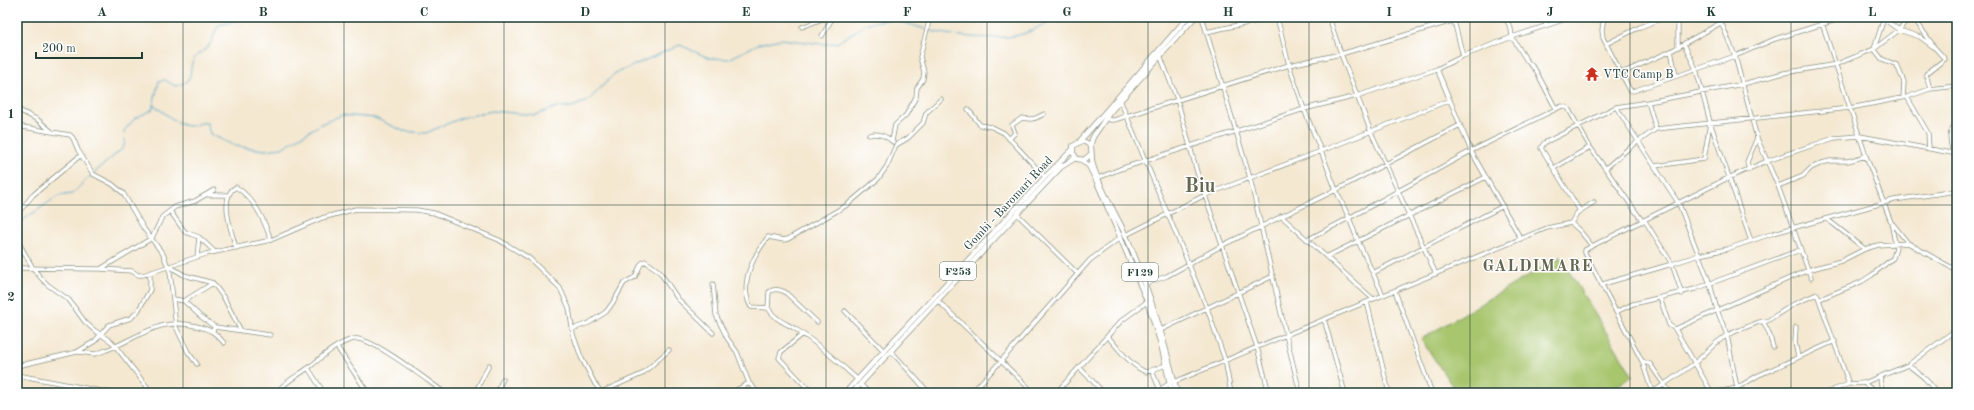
<svg xmlns="http://www.w3.org/2000/svg" width="1974" height="410" font-family="'Old Standard TT',serif">
	<style>
		.green { fill: #a8c66e; stroke: #648251 }
		.lines { fill: none; stroke-linecap: round; stroke-linejoin: round }
		.stream { stroke: #4da5ca; stroke-width: 1 }
		.minor-casing { stroke: #8a9282; stroke-width: 5 }
		.major-casing { stroke: #8a9282; stroke-width: 6 }
		.minor { stroke: #fff; stroke-width: 3.5 }
		.major { stroke: #fff; stroke-width: 4.5 }
		.grid { fill: none; stroke: #1f3d34; stroke-width: 1; stroke-opacity: 0.55 }
		.labels { text-anchor: middle; stroke-width: 3; stroke-linejoin: round; paint-order: stroke }
		.shield { fill: #fff; stroke: #627771; stroke-width: 1 }
		.shield-label { font-size: 11px; font-weight: bold; fill: #1f3d34 }
		.poi-label { font-size: 12px; fill: #1f3d34; stroke: #fff; text-anchor: start }
		.street-label { font-size: 12px; fill: #1f3d34; stroke: #fff }
		.district-label { font-size: 16px; font-weight: bold; letter-spacing: 1px; fill: #63674f; stroke: #fff }
		.town-label { font-size: 20px; font-weight: bold; fill: #63674f; stroke: #fff }
		.neatline { fill: none; stroke: #1f3d34; stroke-width: 1.5 }
		.grid-label { font-size: 13px; text-anchor: middle; font-weight: bold; fill: #1f3d34 }
	</style>
	<rect width="100%" height="100%" fill="#fff"/>
	<filter id="ink" filterUnits="userSpaceOnUse"><feTurbulence type="fractalNoise" baseFrequency=".025" numOctaves="2"/><feDisplacementMap in="SourceGraphic" scale="8" xChannelSelector="R" yChannelSelector="G"/><feConvolveMatrix kernelMatrix="1 2 1 2 8 2 1 2 1" color-interpolation-filters="sRGB"/></filter>
	<filter id="wash" filterUnits="userSpaceOnUse"><feTurbulence type="fractalNoise" baseFrequency=".012" numOctaves="4" result="noise"/><feDisplacementMap in="SourceGraphic" scale="16" xChannelSelector="R" yChannelSelector="G"/><feGaussianBlur stdDeviation="0.9" result="paint"/><feColorMatrix in="noise" values="0 0 0 0 0 0 0 0 0 0 0 0 0 0 0 0 0 1.4 0 .05"/><feComposite in="paint" operator="in"/></filter>
	<g filter="url(#wash)">
		<rect width="100%" height="100%" fill="#f4e8d1"/>
		<!-- green -->
		<path class="green" d="M1560,257L1633,376L1605,393H1457L1421,339Z"/>
		<g class="lines">
			<!-- stream -->
			<path class="stream" d="M1056,18L1058,17
				M928,30C952,37 999,41 1023,34C1033,31 1042,25 1051,20
				M153,105C163,111 177,125 188,126C195,126 199,122 207,123L210,134L235,146L265,150L282,148L321,124L342,115L375,118L403,131L426,133L461,118L492,111L535,115L557,107H571L588,101L614,74L680,45L709,58L729,59L758,44L781,39L822,44L837,43L868,23L892,19L925,29
				M94,173L123,148L125,142L124,131L135,118L152,110L159,81L165,80L175,86C198,80 186,73 194,59C197,53 204,52 208,47C213,41 214,31 219,25L230,23L238,17
				M17,227L23,220L58,196L72,194L91,175"/>
		</g>
	</g>
	<g filter="url(#ink)">
		<g class="lines">
			<defs>
				<path id="minor" d="M1329,17L1341,54L1371,132L1436,274
					M1453,17L1463,56
					M1505,17L1511,29L1512,37L1527,61L1535,69L1556,109
					M1545,17L1546,26
					M1604,17L1602,30L1603,38L1630,90L1633,91L1735,56L1775,39L1845,17
					M1678,17V46
					M1719,17L1735,56L1757,138L1778,186L1811,278
					M1913,17L1933,45
					M1884,18L1874,49L1882,59L1897,65L1904,82L1903,98
					M802,27L827,17
					M1206,32L1276,17
					M822,36L833,17
					M1606,44L1640,27L1666,17
					M1684,44L1696,69L1710,122L1751,241
					M1671,51L1676,75
					M1160,55L1177,99L1197,172L1257,347L1269,393
					M1437,69L1471,151L1521,239
					M1622,73L1671,51L1731,17
					M1930,89L1957,86
					M1907,97L1928,133L1929,148
					M1120,100L1207,308L1225,360L1231,393
					M1648,102L1656,129
					M1616,107L1679,204L1710,284L1717,310L1727,335L1738,393
					M17,109L38,120L51,131
					M968,109L980,125L992,127L1004,133L1045,177
					M1106,118L1110,120H1114L1289,65L1277,17
					M17,126L70,135L73,138L78,150L93,174L112,184L123,193L144,229L163,254L170,272L176,327L188,352L197,364
					M869,135C878,132 886,136 893,142
					M1009,139L1015,133L1012,125L1022,118C1034,120 1034,119 1044,114
					M892,141L895,125L906,115L916,97L917,88L923,79L924,72L920,57L930,17
					M1953,153C1950,141 1947,133 1957,123
					M1655,166L1704,159L1710,123
					M1554,168L1590,147
					M1606,168L1629,148L1656,129L1850,108L1907,97L1930,89L1926,74L1945,59L1935,48L1920,37L1899,30L1881,17
					M1749,170L1747,162L1757,138
					M1098,178L1120,169L1304,109L1289,65L1341,54L1466,17
					M1778,186L1803,176L1811,168L1822,163L1830,161H1848L1866,156
					M208,195H229
					M170,211L185,232L199,237L215,252
					M1580,211L1541,148L1544,143L1616,107L1648,102L1743,84L1784,73L1837,64L1874,49L1899,30L1909,17
					M17,214L33,195L81,155
					M1017,214L1078,274
					M1281,216L1373,299
					M1827,219L1865,249
					M1645,221L1672,264L1682,294
					M1571,223L1577,213L1594,202
					M1893,224L1908,243
					M1126,235L1205,195L1321,151L1304,109L1357,96L1437,69L1463,56L1512,37L1572,17
					M1307,240L1349,218L1336,190L1460,125
					M20,245L33,268L40,277L48,285L69,300L85,322L94,330L112,342L152,393
					M1592,246L1585,250V253L1642,361L1652,392
					M236,248C232,233 218,196 236,187C255,199 264,220 271,240
					M197,257L199,237
					M1326,257L1358,241L1349,218L1471,151L1562,106L1568,108L1590,147L1643,222
					M169,266L184,275L213,283L224,298L240,329
					M17,268L101,269L132,271L138,275H143L206,254L271,240L322,218L356,209L417,210L434,213L499,240L529,258L560,288L569,308L573,334L581,357L595,384L602,393
					M102,268L152,238L162,217L175,207L195,201L214,190
					M1373,273L1503,206
					M713,284L716,315L727,338L737,352L749,383L758,393
					M1145,284L1167,276L1223,245L1336,190L1321,151L1450,100
					M1603,284L1672,264L1699,255L1727,249L1774,233L1894,200L1957,191
					M1395,291L1432,393
					M1383,295L1358,241L1486,177
					M1660,298L1669,325L1675,329L1712,393
					M174,299L184,301L213,283
					M1820,299L1861,282L1872,275L1893,258L1896,248L1891,222L1866,156L1820,17
					M937,300L1001,361L1090,260L1121,237
					M184,301L200,316L215,327
					M1367,302L1389,393
					M768,308C775,320 786,323 797,330C819,344 838,362 858,380
					M845,311L884,351
					M1616,312L1633,304L1695,289L1800,250
					M1324,319L1345,393
					M1763,321L1769,333L1773,347
					M817,322L785,292C779,289 774,288 769,292L768,308L751,307C738,284 754,255 768,237L784,240L788,239L847,205L878,179L887,166L896,145L908,138L923,123L926,113L941,99
					M1796,327L1795,342L1798,357
					M572,329L589,323L606,312L614,301L624,283L635,277L641,264L645,261L659,271L678,299L713,333
					M1675,329L1808,270L1841,261L1865,249L1878,245L1908,243L1952,268L1957,267
					M213,330L215,327L270,335
					M1161,330L1273,276
					M803,334L781,352L779,358L812,393
					M1108,337C1119,349 1131,366 1146,372L1166,365
					M337,347L368,393
					M891,351L929,393
					M78,352L95,354L101,352C135,341 157,316 196,326C211,330 214,331 224,343
					M1642,361L1650,364L1670,393
					M1908,365C1918,373 1931,381 1935,393
					M17,366L77,352L95,341L109,325L131,318L138,311L150,290V273
					M1079,367L1104,393
					M308,368L324,393
					M1152,371L1160,390
					M17,375L112,393
					M1880,377L1882,393
					M1174,382L1286,335L1250,178L1202,17
					M1864,383L1876,393
					M860,384L869,393
					M601,392L642,374L669,350
					M1653,392L1695,363L1716,343L1727,335L1759,322L1767,321L1794,304L1817,294L1849,384
					M276,393C286,380 300,375 312,365C324,355 339,342 354,339C371,336 429,382 445,393
					M475,393L489,365
					M496,393L503,379
					M731,393L749,383
					M979,393L975,389L1001,361L1034,393
					M1056,393L1121,321L1148,301
					M1155,393L1170,383
					M1257,393L1268,389
					M1300,393L1286,335L1547,228L1571,223L1580,231L1592,246L1728,178L1767,161L1834,138L1860,136L1957,154
					M1712,393L1737,388L1757,376L1835,341
					M1825,393L1849,384L1864,383L1908,365L1957,329"/>
				<path id="major" d="M1080,141L1188,17
					M1090,146L1093,137L1110,112L1195,17
					M1090,155L1084,160L1077,159L1073,153V146L1082,141L1087,143L1091,147C1092,153 1091,159 1093,165C1100,190 1120,220 1130,245C1150,293 1165,342 1177,393
					M1082,160L1089,166L1097,182L1147,301L1161,344L1172,393
					M845,393L1045,177L1072,150
					M852,393L1030,200L1061,167L1075,158"/>
			</defs>
			<!-- minor casing -->
			<use href="#minor" class="minor-casing"/>
			<!-- major casing -->
			<use href="#major" class="major-casing"/>
			<!-- minor -->
			<use href="#minor" class="minor"/>
			<!-- major -->
			<use href="#major" class="major"/>
		</g>
	</g>
	<!-- grid -->
	<path class="grid" d="M183,17V393M344,17V393M504,17V393M665,17V393M826,17V393M987,17V393M1148,17V393M1309,17V393M1470,17V393M1630,17V393M1791,17V393M17,205H1957"/>
	<!-- icons -->
	<defs>
		<symbol id="temple-bare" viewBox="-9 -9 18 18"><path d="M0-6L5-2H3V0L6.5 2.5H4V6H1.5V3h-3V6H-4V2.5H-6.5L-3 0V-2H-5Z" fill="#c8321e" stroke="#fff" stroke-width="2.5" paint-order="stroke"/></symbol>
	</defs>
	<g fill-rule="evenodd">
		<use href="#temple-bare" x="1582" y="64" width="20" height="20"/>
	</g>
	<g class="labels">
		<!-- shield labels -->
		<g class="shield">
			<rect x="940" y="262" width="36" height="18" rx="3"/>
			<rect x="1122" y="263" width="36" height="18" rx="3"/>
		</g>
		<g class="shield-label">
			<text x="958" y="275">F253</text>
			<text x="1140" y="276">F129</text>
		</g>
		<!-- poi labels -->
		<g class="poi-label">
			<text x="1603" y="78">VTC Camp B</text>
		</g>
		<!-- street labels -->
		<g class="street-label">
			<text transform="translate(1008 203) rotate(-47)" y="4">Gombi - Baromari Road</text>
		</g>
		<!-- district labels -->
		<g class="district-label">
			<text x="1538" y="271">GALDIMARE</text>
		</g>
		<!-- town labels -->
		<g class="town-label">
			<text x="1200" y="192">Biu</text>
		</g>
	</g>
	<!-- margin -->
	<rect width="1974" height="410" fill="none" stroke="#fff" stroke-width="44"/>
	<!-- scale -->
	<path d="M36 52v6h106v-6" fill="none" stroke="#1f3d34" stroke-width="2"/>
	<text x="42" y="52" font-size="12" fill="#1f3d34" stroke="#ffffff" stroke-width="3" paint-order="stroke">200 m</text>
	<rect x="22" y="22" width="1930" height="366" class="neatline"/>
	<g class="grid-label">
		<text x="102" y="16">A</text>
		<text x="263" y="16">B</text>
		<text x="424" y="16">C</text>
		<text x="585" y="16">D</text>
		<text x="746" y="16">E</text>
		<text x="907" y="16">F</text>
		<text x="1067" y="16">G</text>
		<text x="1228" y="16">H</text>
		<text x="1389" y="16">I</text>
		<text x="1550" y="16">J</text>
		<text x="1711" y="16">K</text>
		<text x="1872" y="16">L</text>
		<text x="11" y="118">1</text>
		<text x="11" y="301">2</text>
	</g>
</svg>
